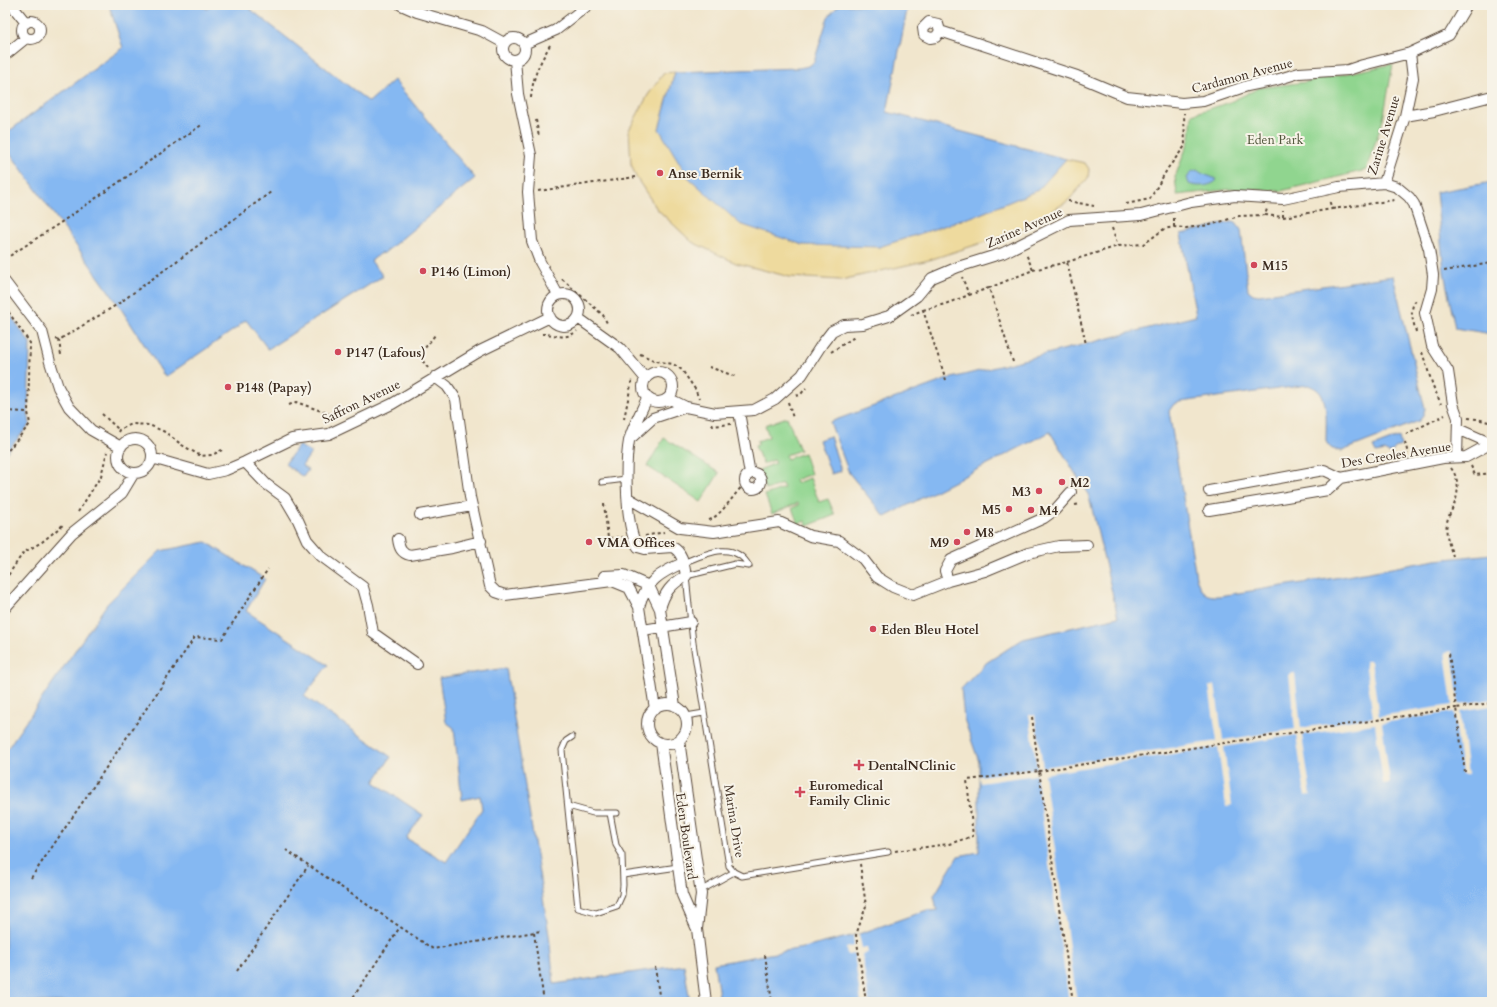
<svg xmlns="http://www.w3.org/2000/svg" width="1497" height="1007" font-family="Cardo,serif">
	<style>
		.green { fill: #90d58f; stroke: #668056 }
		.sand { fill: #eeda9e; stroke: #94825e }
		.water { fill: #85b8f2; stroke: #607188 }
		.pier { fill: #f1e6cd }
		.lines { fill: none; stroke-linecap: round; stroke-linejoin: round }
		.service-casing { stroke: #564638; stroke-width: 7 }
		.minor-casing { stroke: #564638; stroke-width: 12 }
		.path { stroke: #564638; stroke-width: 2; stroke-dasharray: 3 3; stroke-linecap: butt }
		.service { stroke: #fff; stroke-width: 5 }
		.minor { stroke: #fff; stroke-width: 10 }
		.poi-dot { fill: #d1495b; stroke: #f7f3e8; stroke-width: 1.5 }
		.labels { text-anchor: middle; stroke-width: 4; stroke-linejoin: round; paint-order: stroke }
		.street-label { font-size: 13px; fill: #3b2a1e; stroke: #f7f3e8 }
		.park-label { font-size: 13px; fill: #50553a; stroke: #f7f3e8 }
		.poi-label { font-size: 13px; font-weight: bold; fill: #3b2a1e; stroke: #f7f3e8; text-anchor: start }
	</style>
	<rect width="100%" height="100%" fill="#f7f3e8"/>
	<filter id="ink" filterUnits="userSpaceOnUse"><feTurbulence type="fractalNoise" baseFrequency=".025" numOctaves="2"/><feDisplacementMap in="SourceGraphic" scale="8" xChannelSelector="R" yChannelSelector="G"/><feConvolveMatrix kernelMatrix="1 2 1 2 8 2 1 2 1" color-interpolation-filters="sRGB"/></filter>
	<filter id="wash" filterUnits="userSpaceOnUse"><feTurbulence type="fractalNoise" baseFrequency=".012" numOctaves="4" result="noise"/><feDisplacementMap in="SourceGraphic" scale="16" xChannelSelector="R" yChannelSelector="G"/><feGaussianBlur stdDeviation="0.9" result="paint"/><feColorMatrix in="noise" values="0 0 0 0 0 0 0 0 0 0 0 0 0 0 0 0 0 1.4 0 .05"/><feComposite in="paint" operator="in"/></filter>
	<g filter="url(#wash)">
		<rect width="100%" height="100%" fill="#f1e6cd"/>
		<!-- green -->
		<path class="green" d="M1393,64L1383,120L1366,170L1281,191L1233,189L1177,195L1175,177L1190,138L1192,114L1228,103L1259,88L1306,82Z
			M787,417L800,450L786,455L787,459L804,453L811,474L795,480L796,483L810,478L819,502L828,499L835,515L807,526L805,521L798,524L792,508L799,505L798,503L772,514L765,495L784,488L782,484L766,490L759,470L776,463L774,460L763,464L755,446L759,444L757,441L769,437L765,425Z
			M664,438L719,473L701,502L647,466Z"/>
		<!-- sand -->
		<path class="sand" d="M675,72L659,129L879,247L980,214L1038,190L1066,159L1085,163L1089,169L1088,178L1068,201L1019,231L929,260L841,280L790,277L736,263L692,242L657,209L636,177L631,164L629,130L648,95L664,73Z"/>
		<!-- water -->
		<path class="water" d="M109,5H202L207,9L210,5H245L369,102L394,80L475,178L383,254L382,252L371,261L383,276L268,349L246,320L238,326V327L165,377L118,304L5,146V134L123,48Z
			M839,5H908L887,112L1066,159L1038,190L980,214L879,247L803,245L740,224L688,177L659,129L675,72L799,68L809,66L814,62L828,17Z
			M1197,170C1204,176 1210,175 1217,180C1211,187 1196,187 1189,184L1187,178L1191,172Z
			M1492,182V334L1455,328L1444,272L1436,192Z
			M1231,222L1236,223L1241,230L1248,290L1253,294L1259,295L1393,276L1425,409L1423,416L1419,421L1342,451C1334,450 1329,449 1326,441C1326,429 1328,403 1321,394C1318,389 1313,387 1308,385L1180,402L1174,404L1169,411L1196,577C1200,590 1203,597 1219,596L1347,576L1436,560L1492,554V1002H720L714,964L808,947L859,934L930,909L931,911L937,910L934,896L958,856L979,852V762L964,719L961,689L986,663L1023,639L1118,617L1089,496L1050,432L885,517L849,473L830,422L948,379L1196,316L1181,234Z
			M5,307L30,343L28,412L30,424L5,454Z
			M830,436L841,471L831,474L819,440Z
			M1399,437L1401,446L1395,448L1391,453H1388L1385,451L1376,453L1373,447Z
			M299,445L311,453L302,466L308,470L303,477L285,464Z
			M206,542L265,579L246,611L328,665L304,696L391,757L374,782L423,815L406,838L446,862L482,809L480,796L462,800L454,728L446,722L439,678L506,668L549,935L554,984L684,965L690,1002H5V752L107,604L160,551Z"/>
		<!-- pier -->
		<path class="pier" d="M1452,651L1459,704L1492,699V706L1460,711L1468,775H1462L1454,712L1382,723L1390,783L1383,784L1375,724L1302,735L1311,795L1305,796L1296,735L1224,747L1232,805L1226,806L1218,747L1044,774L1077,1002H1069L1036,775L980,783L979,778V776L1037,768L1029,715H1035L1043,767L1217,741L1209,686L1215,685L1223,740L1295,729L1289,674L1295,673L1301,728L1373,717L1365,661H1371L1379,716L1452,705L1445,652Z
			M859,934L862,948L867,947L868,953L862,954L869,1002H861L854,954L847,955L846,948L854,946L853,936Z"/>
	</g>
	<g filter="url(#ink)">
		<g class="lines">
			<defs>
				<path id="service" d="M602,482L626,479
					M683,563C705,554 734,539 749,566
					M749,566L735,564L686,576L693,643L729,866L734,872L742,876L888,852
					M686,716L704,713
					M572,737L566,741L562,750L578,908L596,913L617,906L622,895L623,885L622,855L616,845L610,813
					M568,806L593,813H617
					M623,875L678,867
					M700,891L734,872"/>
				<path id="minor" d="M9,5L14,8L26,23
					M401,5L417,12L482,31L504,43
					M22 30a9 9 0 1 1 18 0a9 9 0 1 1-18 0Z
					M929,22L938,24L940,31L936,37L930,38L924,35L923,28Z
					M940,31L1077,76L1127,97L1182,103L1203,101L1247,86L1276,80L1299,73L1348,70L1363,65L1410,53L1449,35L1467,5
					M503 49a11 11 0 1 1 22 0a11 11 0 1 1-22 0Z
					M524,44L556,30L588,5
					M5,55L26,38
					M515,60L518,94L531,155L528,192L532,241L540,262L558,295
					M1405,116L1434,111L1492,96
					M1384,183L1397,187L1409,197L1414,204L1429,249L1433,275L1432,289L1425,313L1432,346L1448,371L1453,404L1458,418L1457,457
					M5,282L42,331L50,362L58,387L69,407L91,430L121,447
					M548 310a16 16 0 1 1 32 0a16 16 0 1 1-32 0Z
					M578,318L620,348L645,378
					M643 387a15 15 0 1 1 30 0a15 15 0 1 1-30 0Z
					M435,377L447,386L456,399L470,497L490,586L496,592L505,595L612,581L629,588L639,607
					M647,398C642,410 632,428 629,441C625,463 625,529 638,547L645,549L672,547C683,552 684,565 686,576C671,584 664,593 660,609L675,706
					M668,398L686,407L715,413L754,410L775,399L802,375L822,344L832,331L844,325L863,324L889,316L917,296L932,278L958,267L1003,253L1069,220L1141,215L1191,202L1235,196L1283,199L1339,187L1384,183L1405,116L1413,78L1410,53
					M739,412L750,474
					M1458,429L1492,444
					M632,437L653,418L686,407
					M118 456a17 17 0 1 1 34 0a17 17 0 1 1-34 0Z
					M152,458L208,474L226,470L245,462L292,439L329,434L392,404L480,351L550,317
					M245,462L266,484L285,498L298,520L307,540L321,556L363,587L368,605L373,633L417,664
					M745 481a8 8 0 1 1 16 0a8 8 0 1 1-16 0Z
					M1209,491L1324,470L1341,478L1443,458L1466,457L1490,444
					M628,498L680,528L714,532L779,522L810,536L839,541L863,559L877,577L893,587L913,595L948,581L985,571L1028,553L1059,546L1087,545
					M1209,510L1328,490L1341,478
					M420,515L472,506
					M398,539C399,547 401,553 410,555L452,548L481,541
					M604,576L624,575L649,586L660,609
					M948,581L945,571L951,560L1044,518L1055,510L1071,492
					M5,608L72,533L122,493L134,473
					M643,630L691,622
					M647 724a20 20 0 1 1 40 0a20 20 0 1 1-40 0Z
					M655,709L639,607C645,582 661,572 683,563
					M679,740L701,894L697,929L706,1002
					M661,743L682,895L696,927"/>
			</defs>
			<!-- service casing -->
			<use href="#service" class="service-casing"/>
			<!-- minor casing -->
			<use href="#minor" class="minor-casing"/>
			<!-- path -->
			<path class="path" d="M531,98C533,75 539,65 550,45
				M536,120L539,137
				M538,191L636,177
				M1068,201L1094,206
				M1126,204L1150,199L1168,168L1185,146L1184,113
				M1332,209L1395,200
				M1265,215L1283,217V210
				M1283,217L1332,209L1329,200
				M1174,218V227
				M1112,228L1118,246
				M5,259L60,223L203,124
				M1067,262L1118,246L1144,244L1164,229L1174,227L1186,228L1210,225L1239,216L1265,215L1267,209
				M1033,270L1067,262L1086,344
				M1444,271L1492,263
				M562,279L603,315L608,325
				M989,288L1033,270L1026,254
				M969,295L989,288L1013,362
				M5,307L30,343L28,412L30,424L5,454
				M923,310L945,304L969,295L962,277
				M911,315L923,310L946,380
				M1416,332C1413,320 1408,309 1417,299
				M542,334C555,333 563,342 577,331
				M56,339L59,340L118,304L271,192
				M59,340L61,355
				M831,352L856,336
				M1422,352L1433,386L1441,404
				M640,354L656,361L673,364L682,370L695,389L699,399
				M709,367L737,377
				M428,368L422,360L421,353L435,335
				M796,396L801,394L806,388
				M788,402L793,418
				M289,405L296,402L330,414
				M5,411L28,412
				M102,414L119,430
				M1468,418L1477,419L1492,423
				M624,419L632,380
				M712,424L713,426L731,424
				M118,432L119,430L132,424L149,425L165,432L182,445L201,456L212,455L222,450
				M1406,434L1445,415
				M1405,442L1408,454
				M1471,466L1475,475L1492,473
				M1451,468C1460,480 1459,494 1453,507C1451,512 1448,517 1447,522C1445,534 1449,545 1453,556
				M604,504L608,538L623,537
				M1075,505L1080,504
				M78,512L101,476L107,452
				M709,520C722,515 734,494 745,483
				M645,536L664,532
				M5,580L23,553L42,542L64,524
				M1032,717L1039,771L1456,708L1449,653
				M1465,772L1456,708L1492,703
				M286,850L433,949L541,931
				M895,851L949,844L973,836L967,780L1039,771L1073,1002
				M860,864L866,906L856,935L866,1002
				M31,878L195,637L222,639L268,569
				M534,933L544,1002
				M765,955L772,1002
				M655,967L660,1002
				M237,971L308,866
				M350,1002L400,927"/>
			<!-- service -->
			<use href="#service" class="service"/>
			<!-- minor -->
			<use href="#minor" class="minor"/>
		</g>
	</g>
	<!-- markers -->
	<g class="poi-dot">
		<circle cx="660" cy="173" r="4"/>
		<circle cx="1254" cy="265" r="4"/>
		<circle cx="423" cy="271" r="4"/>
		<circle cx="338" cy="352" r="4"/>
		<circle cx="228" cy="387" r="4"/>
		<circle cx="1062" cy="482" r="4"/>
		<circle cx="1039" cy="491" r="4"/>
		<circle cx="1009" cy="509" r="4"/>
		<circle cx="1031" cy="510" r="4"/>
		<circle cx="967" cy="532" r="4"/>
		<circle cx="589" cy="542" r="4"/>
		<circle cx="957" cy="542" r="4"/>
		<circle cx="873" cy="629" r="4"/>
		<path d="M857 759h4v4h4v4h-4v4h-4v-4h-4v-4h4z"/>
		<path d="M798 786h4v4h4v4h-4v4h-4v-4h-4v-4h4z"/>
	</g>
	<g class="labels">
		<!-- street labels -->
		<g class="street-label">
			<text transform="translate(1242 75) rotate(-15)" y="5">Cardamon Avenue</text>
			<text transform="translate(1383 135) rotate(-73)" y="5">Zarine Avenue</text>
			<text transform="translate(1024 227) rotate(-24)" y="5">Zarine Avenue</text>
			<text transform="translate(361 401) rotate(-26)" y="5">Saffron Avenue</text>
			<text transform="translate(1396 454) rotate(-9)" y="5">Des Creoles Avenue</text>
			<text transform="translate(735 821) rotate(81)" y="5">Marina Drive</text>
			<text transform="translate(687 836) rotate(82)" y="5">Eden Boulevard</text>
		</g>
		<!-- park labels -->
		<g class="park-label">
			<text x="1275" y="144">Eden Park</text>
		</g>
		<!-- poi labels -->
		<g class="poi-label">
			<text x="668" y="178">Anse Bernik</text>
			<text x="1262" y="270">M15</text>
			<text x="431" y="276">P146 (Limon)</text>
			<text x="346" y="357">P147 (Lafous)</text>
			<text x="236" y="392">P148 (Papay)</text>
			<text x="1070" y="487">M2</text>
			<text x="1031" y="496" text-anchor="end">M3</text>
			<text x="1001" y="514" text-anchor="end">M5</text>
			<text x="1039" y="515">M4</text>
			<text x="975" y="537">M8</text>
			<text x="597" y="547">VMA Offices</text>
			<text x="949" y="547" text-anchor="end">M9</text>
			<text x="881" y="634">Eden Bleu Hotel</text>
			<text x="868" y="770">DentalNClinic</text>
			<text x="809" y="790">Euromedical<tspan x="809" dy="15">Family Clinic</tspan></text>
		</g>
	</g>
	<!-- margin -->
	<rect width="1497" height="1007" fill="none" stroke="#f7f3e8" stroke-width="20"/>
</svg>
